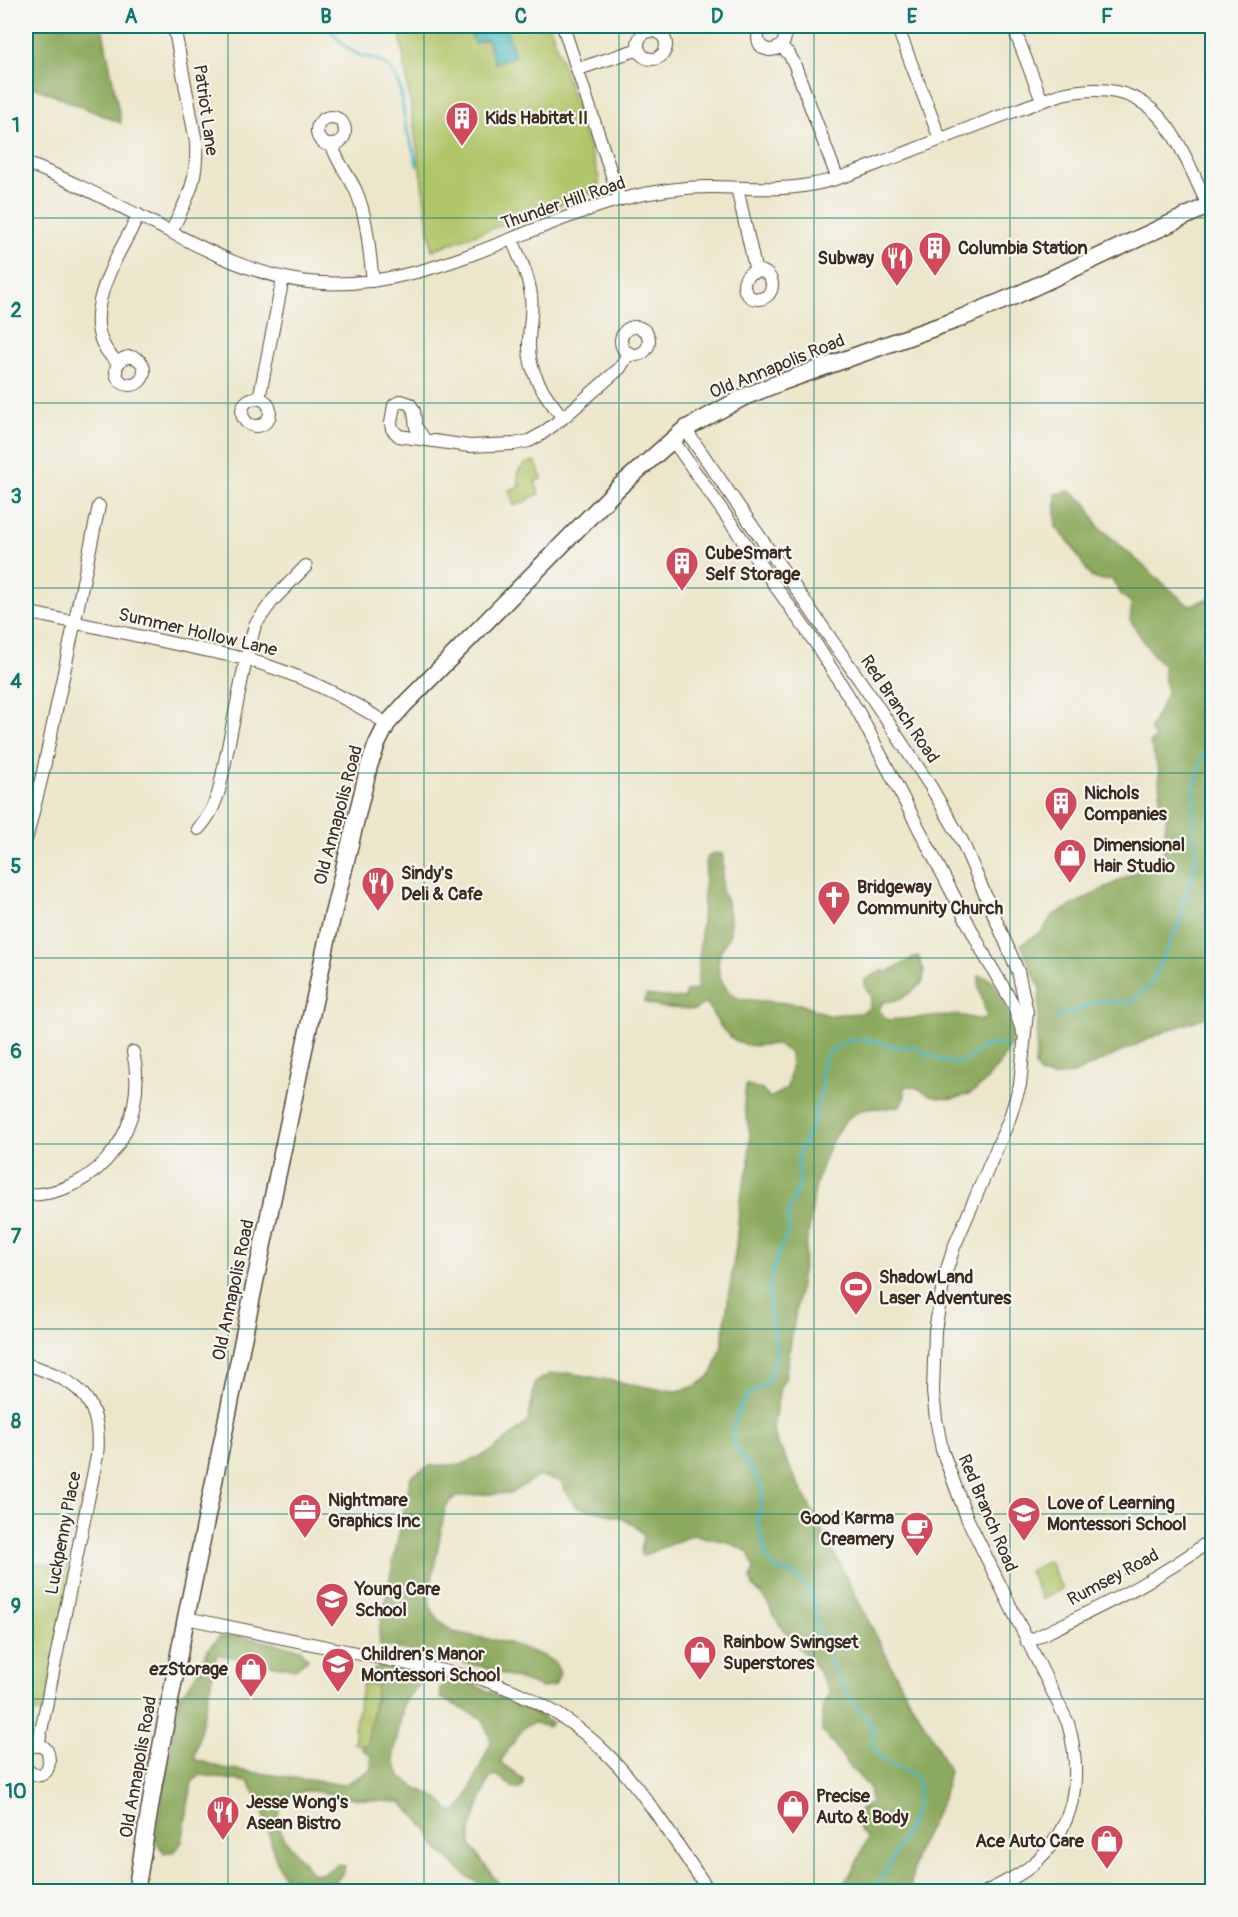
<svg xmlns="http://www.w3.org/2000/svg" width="1238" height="1917" font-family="Pangolin,sans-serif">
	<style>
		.green { fill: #b1c569; stroke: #767844; stroke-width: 1.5 }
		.forest { fill: #8caa5d; stroke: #646a3e; stroke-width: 1.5 }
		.water { fill: #48b7c1; stroke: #427070; stroke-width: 1.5 }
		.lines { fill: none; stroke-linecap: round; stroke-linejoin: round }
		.stream { stroke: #48b7c1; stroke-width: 3 }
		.minor-casing { stroke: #564638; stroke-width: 14 }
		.major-casing { stroke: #564638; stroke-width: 19 }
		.minor { stroke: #fff; stroke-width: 12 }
		.major { stroke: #fff; stroke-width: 16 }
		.grid { fill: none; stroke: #0f766e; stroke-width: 1.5; stroke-opacity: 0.55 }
		.labels { text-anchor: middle; stroke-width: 4.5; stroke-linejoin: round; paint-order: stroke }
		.street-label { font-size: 18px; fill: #3b2a1e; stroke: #f6f6f2 }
		.poi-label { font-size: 18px; font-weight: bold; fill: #3b2a1e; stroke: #f6f6f2; text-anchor: start }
		.neatline { fill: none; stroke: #0f766e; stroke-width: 2 }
		.grid-label { font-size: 20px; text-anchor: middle; font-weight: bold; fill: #0f766e }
	</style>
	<rect width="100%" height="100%" fill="#f6f6f2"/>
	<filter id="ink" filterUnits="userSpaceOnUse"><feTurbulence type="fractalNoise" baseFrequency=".0167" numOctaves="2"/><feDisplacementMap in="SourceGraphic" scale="12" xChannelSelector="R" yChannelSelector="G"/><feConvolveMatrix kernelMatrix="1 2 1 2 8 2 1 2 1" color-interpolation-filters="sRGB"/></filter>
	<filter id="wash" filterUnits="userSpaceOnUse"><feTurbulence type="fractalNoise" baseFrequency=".008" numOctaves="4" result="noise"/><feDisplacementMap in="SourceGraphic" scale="24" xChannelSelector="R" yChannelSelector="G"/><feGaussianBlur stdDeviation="1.35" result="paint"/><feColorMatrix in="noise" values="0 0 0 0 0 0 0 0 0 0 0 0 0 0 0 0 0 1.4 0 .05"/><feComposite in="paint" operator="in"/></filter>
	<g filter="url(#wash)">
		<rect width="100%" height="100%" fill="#ece6ca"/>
		<!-- green -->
		<path class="green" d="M399,26H550L599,178C599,184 599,187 594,192L432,250Z
			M535,461L542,479L535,481L539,494L529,498V500L514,506L509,490L519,487L518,472L525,464Z
			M1049,1561L1062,1589L1042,1599L1029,1571Z
			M32,1563L74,1567L45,1713L26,1711V1567Z
			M363,1683L377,1685L367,1746L354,1743L356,1730L354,1729Z"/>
		<!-- forest -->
		<path class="forest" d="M26,26H102L121,123L26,84Z
			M1069,491L1086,503L1098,526L1189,606L1212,597V1015L1166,1031L1073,1074L1052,1077L1040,1074L1035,1066L1040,989L1021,944L1042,932L1052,916L1162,858L1166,843L1165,831L1167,813L1160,799L1159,771L1150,743L1155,738L1150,729L1167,693L1164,676V666L1150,651L1130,620L1132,604L1121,594L1112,579L1100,580L1091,577L1070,543L1056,527V494Z
			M715,853L722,854C726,867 720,878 722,891C722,894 724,896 726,899C729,908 731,923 730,932C729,938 725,943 722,948C713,967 721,991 740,999L800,1004L828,1015L861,1013L869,1009L871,997L864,985L865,980L883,970L885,973L918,956L924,971L923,982C911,993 899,1002 883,1002L879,1010L887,1020L958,1015L982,1020L987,1016L979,988V976C981,976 987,977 988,978C1001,987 1012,1023 1012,1038C1011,1052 983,1087 971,1093C957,1099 944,1101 930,1095C919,1090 919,1086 905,1086V1096L900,1106C888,1109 878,1107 867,1109C836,1114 824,1159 816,1184L785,1379L780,1387L773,1429L777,1442L908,1698L930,1732L949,1771L943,1799L916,1853L910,1891H837L853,1870L868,1838C858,1831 855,1823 858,1811L871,1803L869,1787L850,1767L833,1743L822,1732V1710L830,1693L817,1668L783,1629L773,1615L768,1602L753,1586L751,1579L754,1568L748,1552L728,1542L693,1535L642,1556L641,1551L644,1536C630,1514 600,1513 576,1507L566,1493L561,1481L539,1476L511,1493L458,1496L451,1500L445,1508L429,1596L431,1609L439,1621L453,1632L509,1643L543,1656L555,1663L560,1673L555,1685L543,1688L483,1667L380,1645L379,1630L411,1476L430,1466L463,1464L492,1451L528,1422L535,1383L550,1374L569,1373L663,1390L678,1391L697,1386L712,1374L721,1350L736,1246L740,1200L749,1164L750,1134L744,1104L746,1085L762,1089L770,1098L787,1088L791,1069L790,1053L777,1044C768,1044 757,1047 748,1045C727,1042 715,1019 706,1002L695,1010L659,1007L644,1002L646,995L685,999L686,991L697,990L706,863L708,857Z
			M240,1636L300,1649L308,1659L295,1669L217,1654L194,1759L222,1768L344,1785L372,1769L371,1756L361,1748L363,1745H367L377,1685L370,1684L374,1669L384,1664L422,1673L424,1680L404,1701L393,1760L401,1777L417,1788L440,1799L448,1810L456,1811L465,1801L491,1742L483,1719L441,1698L440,1688L451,1682H468L542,1717L552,1723L548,1727L533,1723L524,1727L500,1762L523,1779V1784L520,1789H515L496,1775L489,1779L470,1830L471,1846L504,1891H487L479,1883L467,1877L435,1846L429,1832L420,1821L401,1802C379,1802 357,1799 336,1795C327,1794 317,1790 308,1791C287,1792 273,1808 280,1829C285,1843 304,1863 314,1874L323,1873L339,1864L345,1866L342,1874L327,1891H293C267,1860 272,1814 248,1782L201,1775L192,1782L182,1842L175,1851L165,1854L155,1840L180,1695L190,1684L201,1666L208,1649L219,1637Z"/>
		<!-- water -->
		<path class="water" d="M483,26H505L515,56L495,63L487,39L474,43L470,30Z"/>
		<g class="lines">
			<!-- stream -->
			<path class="stream" d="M327,26C336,35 344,49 357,54C365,58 375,57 383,63C404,77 401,103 406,126C409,139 415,152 417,166
				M1056,1018L1098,1001H1111L1120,1003L1130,1002L1151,984L1180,921L1181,907L1192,878L1196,860L1193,837L1195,786L1200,762L1203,755L1212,750
				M871,1892C884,1878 890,1864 898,1847C908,1826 926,1800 916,1776L894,1766L876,1753L873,1744V1732L871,1724L847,1693L832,1666L817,1627L815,1603L811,1593L796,1575L776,1569L767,1558L757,1519L761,1508L762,1493L760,1482L734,1445L733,1427L741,1404L749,1395L768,1381L777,1355L774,1328L770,1314L769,1290L776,1259L789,1230L788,1213L799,1186L800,1176L797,1158L813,1123L822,1087L821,1071L825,1058L831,1050L848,1041L865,1039L896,1047H917L926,1054L950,1063H962L969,1059L981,1048L989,1045H1008"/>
		</g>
	</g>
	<g filter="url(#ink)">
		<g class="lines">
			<defs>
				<path id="minor" d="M563,26L620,200
					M764,26C760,29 758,32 758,38C760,61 799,47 779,26
					M897,26L940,139
					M1013,26L1042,101
					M638 45a14 14 0 1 1 28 0a14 14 0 1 1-28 0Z
					M781,46L789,54L794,63L837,177
					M578,69L639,49
					M317 131a14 14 0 1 1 28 0a14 14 0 1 1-28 0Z
					M332,145C337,163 349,175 356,191C368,219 369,251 373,281
					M26,163C70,180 112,202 155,224C204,249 251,275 308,282C418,294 516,229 618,200C648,192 679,187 711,187C743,187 777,191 809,185C841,180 873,165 903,154C956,133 1009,112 1062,94C1157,74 1175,134 1208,206
					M737,188L756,272
					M171,232C188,197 198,182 196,142L174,26
					M512,239C519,257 529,276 531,296C533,312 529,327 529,343C528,374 545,395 563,418
					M744 285a14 14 0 1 1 28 0a14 14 0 1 1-28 0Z
					M621 341a14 14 0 1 1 28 0a14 14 0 1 1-28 0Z
					M116 371a14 14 0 1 1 28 0a14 14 0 1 1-28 0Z
					M119,363C70,326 118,256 139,215
					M242 412a14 14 0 1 1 28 0a14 14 0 1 1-28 0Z
					M259,399L283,278
					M685,429L874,701L931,787L962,841L1018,971L1027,1012L1020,1085L1009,1120L954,1247L944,1279L935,1330L933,1392L936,1419L942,1450L967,1518L1068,1723C1083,1776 1076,1829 1031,1866C1018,1877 1001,1884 986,1892
					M672,439L816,644L859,713L986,958L1012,1002L1023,1033
					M425,440L416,427L414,411L410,404L401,401L394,405L391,423L392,429L399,436L469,446L514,444L529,441L540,435L563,418L620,368L629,353
					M26,612L246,659C298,674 342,694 387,724
					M198,829C209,818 214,806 219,791L246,659L255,625L273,600L306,566
					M26,840L43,772L99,506
					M26,1195C101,1195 150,1124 133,1052
					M26,1364C77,1380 103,1398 97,1456L38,1746
					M186,1618L482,1679C528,1694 571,1718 606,1753C645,1791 678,1847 710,1892
					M1027,1642C1091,1611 1156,1582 1212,1539
					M26,1751C56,1724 57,1796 26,1769"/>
				<path id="major" d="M136,1892L154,1783L186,1618L252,1296L330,926L369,766L377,744L387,724L405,704L619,487L685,429L744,397L779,383L956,320L1017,295L1212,204"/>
			</defs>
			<!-- minor casing -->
			<use href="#minor" class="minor-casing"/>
			<!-- major casing -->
			<use href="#major" class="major-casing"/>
			<!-- minor -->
			<use href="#minor" class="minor"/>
			<!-- major -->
			<use href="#major" class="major"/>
		</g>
	</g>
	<!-- grid -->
	<path class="grid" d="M228,26V1892M424,26V1892M619,26V1892M814,26V1892M1010,26V1892M26,218H1212M26,403H1212M26,588H1212M26,773H1212M26,958H1212M26,1144H1212M26,1329H1212M26,1514H1212M26,1699H1212"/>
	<!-- icons -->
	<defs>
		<symbol id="building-pin" viewBox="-11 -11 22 30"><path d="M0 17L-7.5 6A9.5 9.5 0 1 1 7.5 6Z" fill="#d1495b" stroke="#f6f6f2"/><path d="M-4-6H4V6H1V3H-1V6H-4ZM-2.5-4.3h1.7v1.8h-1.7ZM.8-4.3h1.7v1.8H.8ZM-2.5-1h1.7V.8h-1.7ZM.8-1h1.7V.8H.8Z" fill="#fff"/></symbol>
		<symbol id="restaurant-pin" viewBox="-11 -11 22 30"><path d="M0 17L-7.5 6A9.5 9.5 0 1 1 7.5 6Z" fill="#d1495b" stroke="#f6f6f2"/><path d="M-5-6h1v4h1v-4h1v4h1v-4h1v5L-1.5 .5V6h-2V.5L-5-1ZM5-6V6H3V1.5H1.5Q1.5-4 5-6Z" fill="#fff"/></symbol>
		<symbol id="shop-pin" viewBox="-11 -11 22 30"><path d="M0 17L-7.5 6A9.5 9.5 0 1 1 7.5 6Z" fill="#d1495b" stroke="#f6f6f2"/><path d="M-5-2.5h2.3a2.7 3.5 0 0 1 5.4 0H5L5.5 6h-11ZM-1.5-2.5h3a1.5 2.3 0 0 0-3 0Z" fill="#fff"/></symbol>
		<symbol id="church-pin" viewBox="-11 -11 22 30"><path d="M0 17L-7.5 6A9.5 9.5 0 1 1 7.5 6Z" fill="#d1495b" stroke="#f6f6f2"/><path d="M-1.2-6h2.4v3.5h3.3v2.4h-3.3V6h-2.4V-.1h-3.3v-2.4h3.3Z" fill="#fff"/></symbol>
		<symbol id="stadium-pin" viewBox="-11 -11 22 30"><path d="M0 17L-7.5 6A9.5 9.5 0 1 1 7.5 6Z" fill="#d1495b" stroke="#f6f6f2"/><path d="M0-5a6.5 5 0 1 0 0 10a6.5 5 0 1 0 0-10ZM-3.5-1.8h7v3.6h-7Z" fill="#fff"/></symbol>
		<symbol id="office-pin" viewBox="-11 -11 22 30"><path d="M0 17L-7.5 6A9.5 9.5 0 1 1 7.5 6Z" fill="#d1495b" stroke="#f6f6f2"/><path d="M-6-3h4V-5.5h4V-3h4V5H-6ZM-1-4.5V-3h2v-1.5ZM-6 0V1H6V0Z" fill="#fff"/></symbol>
		<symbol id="school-pin" viewBox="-11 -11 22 30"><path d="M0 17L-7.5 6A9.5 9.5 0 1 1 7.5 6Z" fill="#d1495b" stroke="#f6f6f2"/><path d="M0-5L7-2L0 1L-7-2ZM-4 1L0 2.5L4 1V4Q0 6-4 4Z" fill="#fff"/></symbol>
		<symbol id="cafe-pin" viewBox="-11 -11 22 30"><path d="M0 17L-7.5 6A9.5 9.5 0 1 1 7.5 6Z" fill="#d1495b" stroke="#f6f6f2"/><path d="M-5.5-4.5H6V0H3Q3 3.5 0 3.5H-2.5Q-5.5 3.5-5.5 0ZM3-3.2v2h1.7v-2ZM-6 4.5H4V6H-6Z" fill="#fff"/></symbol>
	</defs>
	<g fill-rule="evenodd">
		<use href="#building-pin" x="443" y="99" width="38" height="52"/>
		<use href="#building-pin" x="916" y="229" width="38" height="52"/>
		<use href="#restaurant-pin" x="878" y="239" width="38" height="52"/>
		<use href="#building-pin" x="663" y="544" width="38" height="52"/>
		<use href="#building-pin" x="1042" y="784" width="38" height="52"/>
		<use href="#shop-pin" x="1051" y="836" width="38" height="52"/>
		<use href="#restaurant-pin" x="359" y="864" width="38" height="52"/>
		<use href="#church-pin" x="815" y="878" width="38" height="52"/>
		<use href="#stadium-pin" x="837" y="1268" width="38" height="52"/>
		<use href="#office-pin" x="286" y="1491" width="38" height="52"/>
		<use href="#school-pin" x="1005" y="1494" width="38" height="52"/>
		<use href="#cafe-pin" x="898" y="1509" width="38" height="52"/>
		<use href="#school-pin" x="313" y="1580" width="38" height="52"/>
		<use href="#shop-pin" x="681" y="1633" width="38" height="52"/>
		<use href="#school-pin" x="319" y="1645" width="38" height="52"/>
		<use href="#shop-pin" x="232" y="1650" width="38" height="52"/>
		<use href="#shop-pin" x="774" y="1787" width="38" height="52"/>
		<use href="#restaurant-pin" x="204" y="1793" width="38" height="52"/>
		<use href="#shop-pin" x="1088" y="1822" width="38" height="52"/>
	</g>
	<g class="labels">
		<!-- street labels -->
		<g class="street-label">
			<text transform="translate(206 110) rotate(82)" y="6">Patriot Lane</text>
			<text transform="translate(563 203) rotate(-19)" y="6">Thunder Hill Road</text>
			<text transform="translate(777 366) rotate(-22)" y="6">Old Annapolis Road</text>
			<text transform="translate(198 632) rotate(13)" y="6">Summer Hollow Lane</text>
			<text transform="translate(900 709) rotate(56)" y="6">Red Branch Road</text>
			<text transform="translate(338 815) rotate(-75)" y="6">Old Annapolis Road</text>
			<text transform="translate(233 1290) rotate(-78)" y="6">Old Annapolis Road</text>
			<text transform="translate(988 1513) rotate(67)" y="6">Red Branch Road</text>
			<text transform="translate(63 1533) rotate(-79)" y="6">Luckpenny Place</text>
			<text transform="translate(1113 1577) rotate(-28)" y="6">Rumsey Road</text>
			<text transform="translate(138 1767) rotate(-80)" y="6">Old Annapolis Road</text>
		</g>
		<!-- poi labels -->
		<g class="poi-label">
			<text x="485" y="124">Kids Habitat II</text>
			<text x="958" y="254">Columbia Station</text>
			<text x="874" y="264" text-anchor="end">Subway</text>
			<text x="705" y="559">CubeSmart<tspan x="705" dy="21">Self Storage</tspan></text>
			<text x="1084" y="799">Nichols<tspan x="1084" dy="21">Companies</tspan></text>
			<text x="1093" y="851">Dimensional<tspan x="1093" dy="21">Hair Studio</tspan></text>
			<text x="401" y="879">Sindy's<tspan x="401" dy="21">Deli &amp; Cafe</tspan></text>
			<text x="857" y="893">Bridgeway<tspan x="857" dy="21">Community Church</tspan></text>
			<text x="879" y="1283">ShadowLand<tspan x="879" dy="21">Laser Adventures</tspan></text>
			<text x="328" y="1506">Nightmare<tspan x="328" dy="21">Graphics Inc</tspan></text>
			<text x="1047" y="1509">Love of Learning<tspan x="1047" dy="21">Montessori School</tspan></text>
			<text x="894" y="1524" text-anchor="end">Good Karma<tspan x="894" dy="21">Creamery</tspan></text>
			<text x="355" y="1595">Young Care<tspan x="355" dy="21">School</tspan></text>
			<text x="723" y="1648">Rainbow Swingset<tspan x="723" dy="21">Superstores</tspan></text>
			<text x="361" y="1660">Children's Manor<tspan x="361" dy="21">Montessori School</tspan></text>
			<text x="228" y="1675" text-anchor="end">ezStorage</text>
			<text x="816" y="1802">Precise<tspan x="816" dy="21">Auto &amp; Body</tspan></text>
			<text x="246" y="1808">Jesse Wong's<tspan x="246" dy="21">Asean Bistro</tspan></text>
			<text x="1084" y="1847" text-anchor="end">Ace Auto Care</text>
		</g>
	</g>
	<!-- margin -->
	<rect width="1238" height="1917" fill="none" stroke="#f6f6f2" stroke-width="66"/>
	<rect x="33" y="33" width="1172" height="1851" class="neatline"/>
	<g class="grid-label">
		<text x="131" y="23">A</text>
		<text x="326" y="23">B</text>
		<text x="521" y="23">C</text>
		<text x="717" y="23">D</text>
		<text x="912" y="23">E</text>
		<text x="1107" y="23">F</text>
		<text x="16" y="132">1</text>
		<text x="16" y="317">2</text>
		<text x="16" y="503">3</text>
		<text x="16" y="688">4</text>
		<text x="16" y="873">5</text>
		<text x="16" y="1058">6</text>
		<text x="16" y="1243">7</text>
		<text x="16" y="1428">8</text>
		<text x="16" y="1613">9</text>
		<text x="16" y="1798">10</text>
	</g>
</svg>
